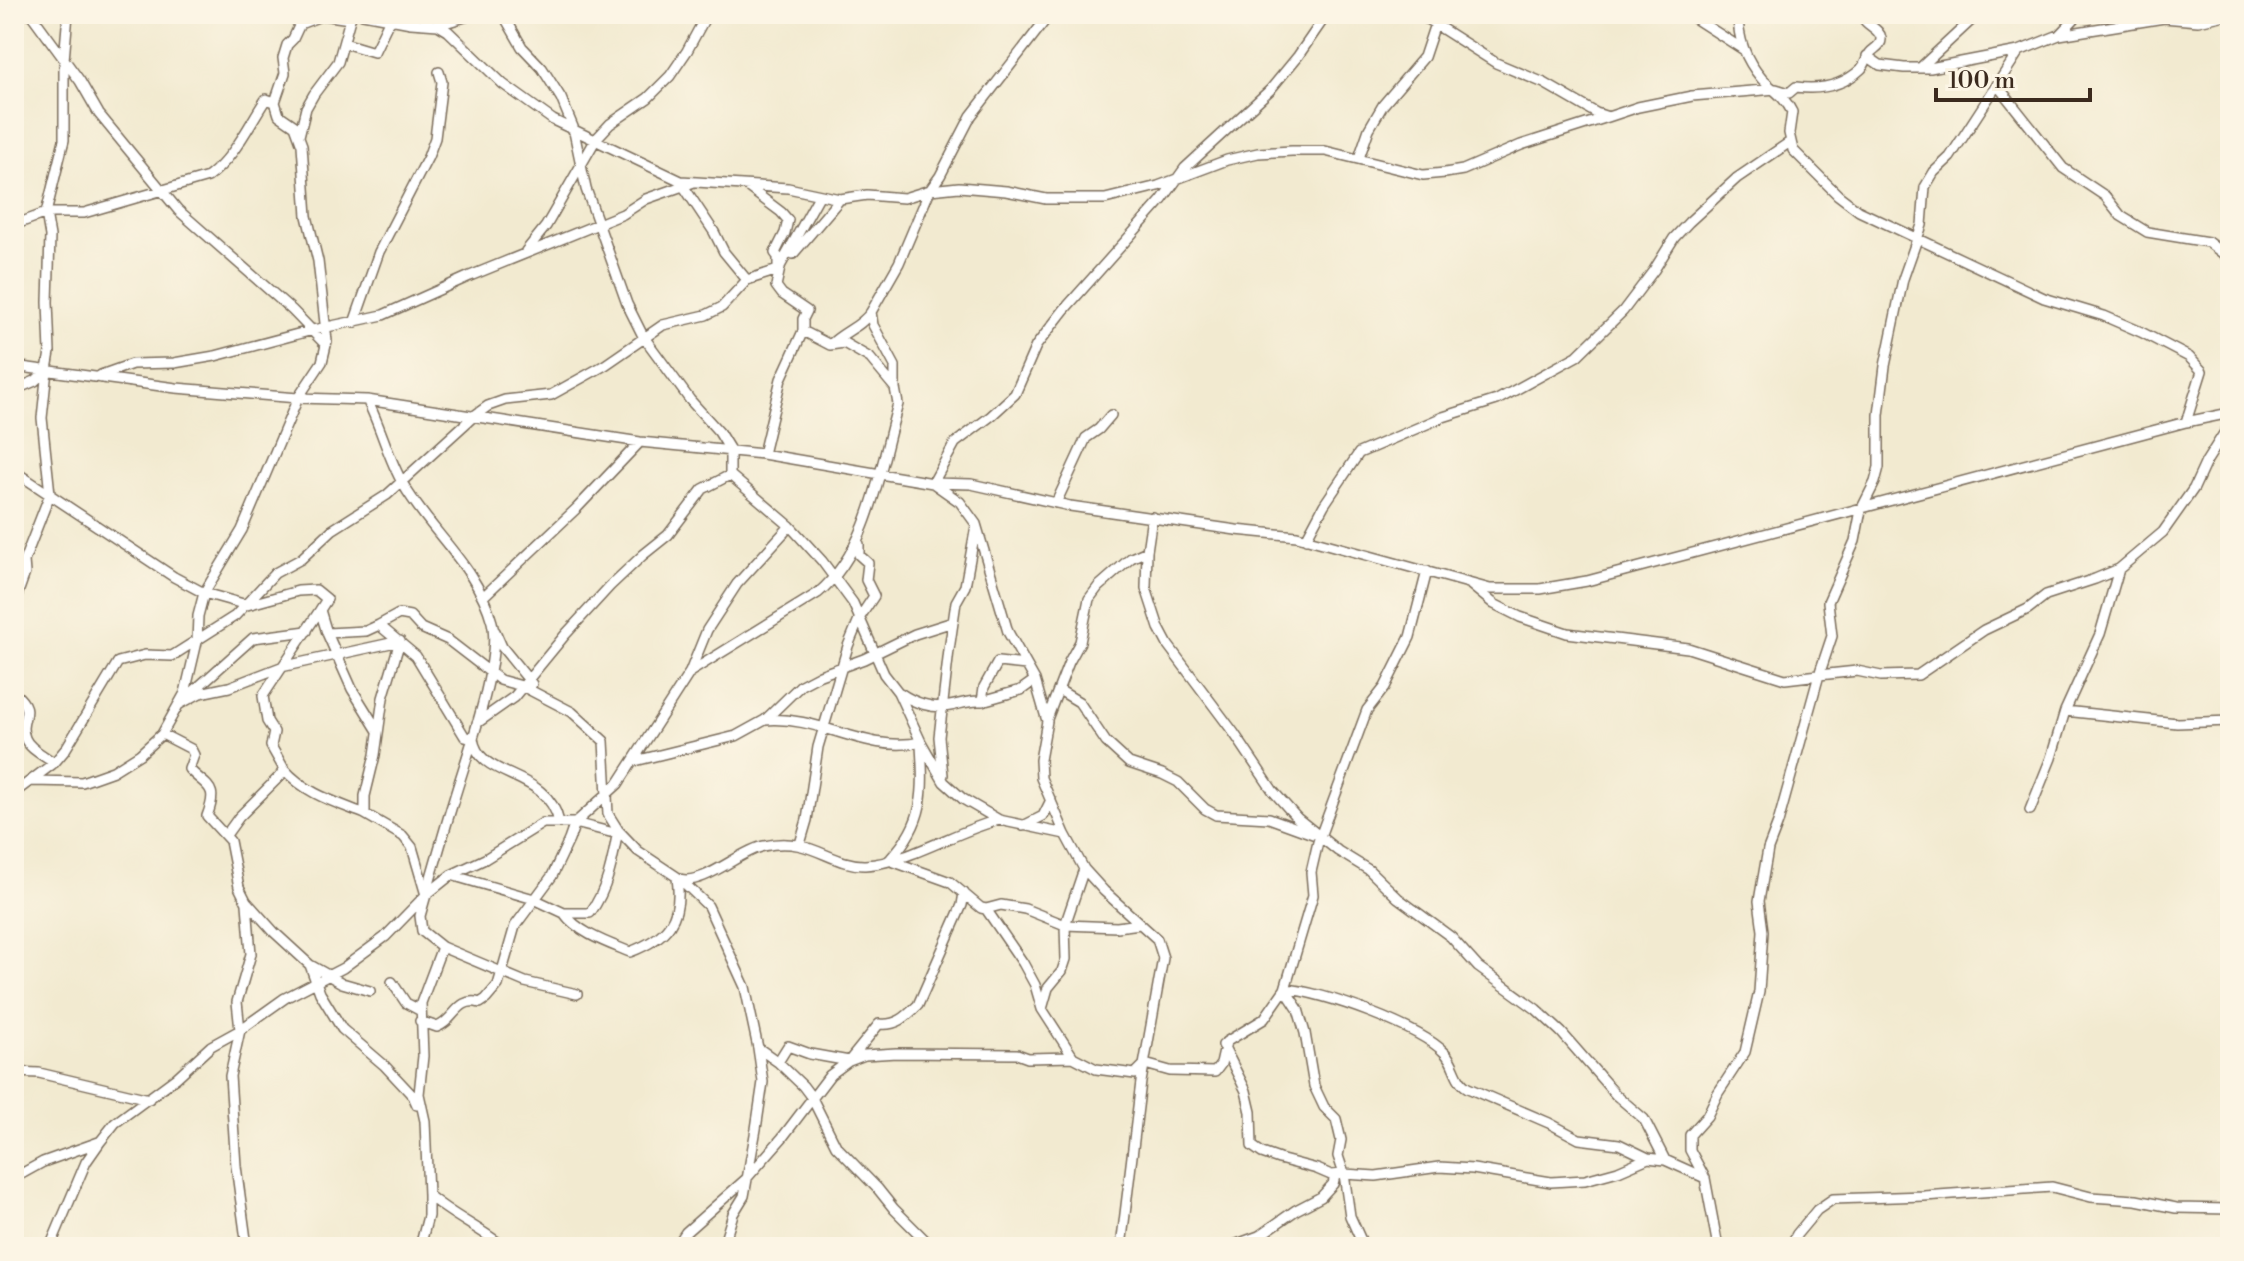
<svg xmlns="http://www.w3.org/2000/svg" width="2244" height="1261" font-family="'Libre Bodoni',serif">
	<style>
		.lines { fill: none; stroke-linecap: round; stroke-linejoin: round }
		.street-casing { stroke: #7b6d5c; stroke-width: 12 }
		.street { stroke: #fff; stroke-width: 9 }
	</style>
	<rect width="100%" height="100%" fill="#fcf5e5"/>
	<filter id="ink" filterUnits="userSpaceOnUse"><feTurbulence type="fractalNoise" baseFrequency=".0125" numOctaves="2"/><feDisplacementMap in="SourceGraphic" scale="16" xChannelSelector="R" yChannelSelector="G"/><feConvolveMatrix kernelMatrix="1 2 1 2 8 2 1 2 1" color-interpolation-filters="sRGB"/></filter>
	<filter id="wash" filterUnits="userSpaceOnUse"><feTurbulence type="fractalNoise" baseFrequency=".006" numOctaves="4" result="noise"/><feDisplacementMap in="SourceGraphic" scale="32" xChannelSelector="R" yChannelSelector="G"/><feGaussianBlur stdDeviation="1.8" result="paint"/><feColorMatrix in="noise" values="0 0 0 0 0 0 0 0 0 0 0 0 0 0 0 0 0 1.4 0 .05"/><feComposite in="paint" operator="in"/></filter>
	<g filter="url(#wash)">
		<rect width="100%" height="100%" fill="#f2ead0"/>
	</g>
	<g filter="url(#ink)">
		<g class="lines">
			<defs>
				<path id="street" d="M31,14L80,81L99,114L178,210L292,310L326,345
					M363,14L411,23L438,25L448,31L503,84L553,120L681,181L788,188L840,199L867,195L904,198L930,190L959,187L1006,191L1046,199H1105L1158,186L1227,160L1258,153L1292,151H1325L1423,175L1445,173L1463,170L1521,145L1608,117
					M503,14L522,47L542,68L561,98L573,127L586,189L627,304L643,336L690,400L719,432L730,450V475L790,526L822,561L853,603L884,674L898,692L921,742L944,782L963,799L999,820L1065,834
					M1419,14L1496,63L1544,83L1596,113L1608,117L1638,107L1692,96L1776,89L1789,93L1796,87C1819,90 1843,86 1861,69C1866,64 1866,58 1870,53C1874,48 1882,46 1881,38C1879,27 1864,26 1862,14
					M1688,14L1744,50
					M1738,14C1738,39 1745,59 1762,79C1773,90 1785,97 1792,112L1789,133L1793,150L1838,195L1859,211L2044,298L2104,316L2141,332L2189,357L2202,371L2186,422
					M297,22L300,24L323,15L350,19L353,14
					M438,25L475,14
					M2059,35L2079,14
					M344,43L374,52L387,25L394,18
					M2019,51L1950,157L1934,172L1925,187L1922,225L1903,279L1885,366L1879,415V467L1875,482L1861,510L1855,541L1828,602L1832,636L1819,675L1857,671L1881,676L1918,675L1984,630L2028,609L2046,595L2095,579L2119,569L2163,532L2194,488L2206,462L2230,424
					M1867,56L1880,65L1904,68H1930L2019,51L2059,35L2164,18L2198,21L2230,14
					M1920,68L1978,14
					M1997,85L2063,168L2105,196L2121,216L2147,232L2208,242L2230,259
					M299,136L306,108L314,94L338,62L350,19
					M1359,158L1369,129L1383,105L1424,57L1435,24
					M684,187L714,232L724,252L747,280
					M749,188L781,212L788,220L785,233L775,253L778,257V270L819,196
					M14,225L46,213H84L208,177C235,157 248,126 266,99L275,102
					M526,251L546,226L596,139L610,124L648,98L670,76L687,51L707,14
					M793,254L840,199
					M780,268L776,286L782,294L807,311L803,319V331
					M354,323L379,252L428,157L435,138L442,82L439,72
					M830,345C844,331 861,327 871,312
					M14,366L176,388L298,398L367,400L640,442L763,454L933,483L971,484L1070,506L1236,530L1297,536L1490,589H1540L1587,581L2186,422L2230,413
					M101,375L132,364L174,363L215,356L313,330L383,315L470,276L623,214L646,199L694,182
					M895,388V366L873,325L871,312L899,263L930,190L940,176L971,116L1050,14
					M14,390L35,381L47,370L50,352L48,302L50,236L46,213L64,140V60L68,14
					M367,400C381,427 388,458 403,484C430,532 477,566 492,622C502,661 466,758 454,799C442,838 431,877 420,916L422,931L442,947L421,1003L423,1056L419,1094L425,1121L428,1195V1216L420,1247
					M14,471L174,577L204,593L247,605L298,591L316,590L327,599L320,610L327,633L366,631L379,625L416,656L465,737L469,738L473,735
					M1056,503L1086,438L1099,429L1111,415
					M1152,517L1147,551L1146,588L1159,628L1168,645L1234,733L1273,791L1297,818L1338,851L1369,870L1398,898L1451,937L1478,967L1536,1009L1561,1032L1616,1095L1644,1119L1665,1160
					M1306,539L1324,505L1359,453L1443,417L1497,400L1577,356L1623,311L1654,270L1674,238L1689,222L1737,178L1790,142
					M2119,569L2100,634L2065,711L2177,723L2230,721
					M1471,585L1494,604L1520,617L1567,633L1688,648L1785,679L1819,675L1778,823L1768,849L1759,901L1763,931L1759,992L1745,1052L1718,1093L1707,1116L1690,1135V1150L1705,1178
					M483,597L577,508L640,442
					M14,604L25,573L24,561L50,494L42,418L47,370
					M379,625L399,614L410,616L421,628L448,640L500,680L522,686L572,712L604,741L608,814L618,830L638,851L680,879L708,906L745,987L758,1048L778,1062L803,1086L812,1098L836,1146L878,1189L894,1209L932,1247
					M307,631L253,638L178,705L200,693L229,687L281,667L400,641L383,698L375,755L365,796V814L403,836L412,847L426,895
					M495,631L502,647L532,684
					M327,633L352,689L378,731
					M690,672L818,593C870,550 880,466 898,404L895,388L870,358L844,343L830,345L803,331L781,379L763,454
					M1059,690L1079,702L1106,742L1129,763L1162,774L1178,782L1205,809L1216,815L1269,818L1313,834
					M14,693C38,712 17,718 25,738C29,749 45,756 54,763
					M900,693C914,703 933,709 950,706C961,704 969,700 982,701L984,687L998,662L1026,665
					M982,701L1021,690L1035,680
					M1047,719L1069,662L1080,642L1089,599L1098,587L1131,558L1147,551
					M765,720C821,715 865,754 921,742
					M477,723L514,697L565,635L610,586L643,555L668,535L703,489L730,475
					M162,734L191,749L194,755L189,769C207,788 219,785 207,816L230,841L239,887L246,901L274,932L310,965L320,993L342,1029L384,1065L413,1096L417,1105
					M473,738C478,781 547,768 559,822
					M635,761L736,736L765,720L801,685L820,675L864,659L915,634L953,622
					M284,769C306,794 335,802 365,814
					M943,775L939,737L949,650L956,602L965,586L976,526
					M31,781L82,782L113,771L140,754L162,734L185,693L197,642L198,616L204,593L242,530L298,398L322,362L327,341L318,261L307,216L302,145L295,126L279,115L275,102L285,73L283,58L287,45L293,39L300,24L294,14
					M14,793L54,763L65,750L118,662L145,655L172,656L235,616L275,573L301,559L332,530L387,495L474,416L488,406L505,400L551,395L605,365L663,325L706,315L722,307L747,280L778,270
					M2030,810L2051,758L2065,711
					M1023,826L1043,816L1051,800
					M226,835L239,817L280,776L284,769L271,746L274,732L267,721L263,696L320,610
					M800,844L807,820L818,747L848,646L860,617L874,596L866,580L868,563L859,555V544
					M891,858C925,822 924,792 921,746
					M889,860L950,882L981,908L986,909L1023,963L1035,985L1042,1009L1073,1057L1096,1069L1135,1074L1145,1064L1170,1071L1215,1072L1221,1064L1226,1042L1264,1019L1285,989L1313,895L1311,872L1318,842L1367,710L1385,687L1410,637L1427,571
					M451,875L534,899L564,913H590C608,889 613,859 618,830
					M680,879C704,886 739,851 764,846C809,835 831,866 865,865C908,863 957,830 999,820
					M247,904L251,954L237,1002L240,1030L230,1076L236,1166L247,1247
					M986,909L1001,905L1025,909L1065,925L1117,927L1140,924
					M564,913C578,933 608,943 630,952C667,938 683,919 677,878
					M442,947L525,982L577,994
					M310,965L342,983L370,991
					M392,982L406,1003L421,1011
					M1285,989L1298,1009L1305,1033L1314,1086L1324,1107L1336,1119L1341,1140L1338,1156L1344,1174L1376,1176L1439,1167L1473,1169L1551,1182L1585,1180L1618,1171L1648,1158L1665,1160L1705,1178L1718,1247
					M1285,989C1322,991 1420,1027 1445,1053C1455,1063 1455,1081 1468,1088L1549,1123L1579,1139L1619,1144L1648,1158
					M1042,1009L1048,988L1062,971L1066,959L1065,925L1084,869
					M420,1021L437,1027C455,1021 457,996 480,1003L486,999L498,985L515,926L552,876L569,840L575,823L618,784L690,672L707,630L737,584L790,526
					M1223,1045L1246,1091L1251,1112L1252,1146L1262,1153L1279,1159L1317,1169L1331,1175L1344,1174L1350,1216L1364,1247
					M778,1062L788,1046L810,1054L849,1061L865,1055L896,1053L1017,1054L1028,1058L1073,1057
					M14,1072L39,1073L149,1099
					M14,1178L43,1162L99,1142
					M428,1195C451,1215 480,1228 504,1247
					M50,1247L86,1162L100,1142L115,1123L176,1078L211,1046L240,1030L285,998L343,968L385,937L426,895L451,875L485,859L543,823H575L610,832L618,830
					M676,1247L686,1232L746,1179L782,1138L830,1075L849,1061L879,1024C897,1026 906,1017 918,1005L962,905L964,893
					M723,1247L733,1214L744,1196L756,1129L763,1082L758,1048
					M1121,1247L1141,1082L1163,958L1157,939L1104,891L1084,869L1065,834L1041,778L1040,760L1047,721L1035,680L1008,632L976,524L960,502L933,483L955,443L991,416L1015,394L1036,346L1064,310L1162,200L1185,168L1270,90L1298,56L1327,14
					M1229,1247L1259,1236L1296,1210L1321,1197L1333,1184L1335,1176
					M1790,1247L1797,1234L1817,1210L1833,1199L1924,1196L2052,1187L2091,1197L2136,1200L2176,1208L2230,1209"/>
			</defs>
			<!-- street casing -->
			<use href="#street" class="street-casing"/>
			<!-- street -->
			<use href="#street" class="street"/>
		</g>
	</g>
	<!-- margin -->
	<rect width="2244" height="1261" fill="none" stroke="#fcf5e5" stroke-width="48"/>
	<!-- scale -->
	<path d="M1936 88v12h154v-12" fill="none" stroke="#3b2a1e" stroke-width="4"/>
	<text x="1948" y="88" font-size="24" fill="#3b2a1e" stroke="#fcf5e5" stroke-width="6" paint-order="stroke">100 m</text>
</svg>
